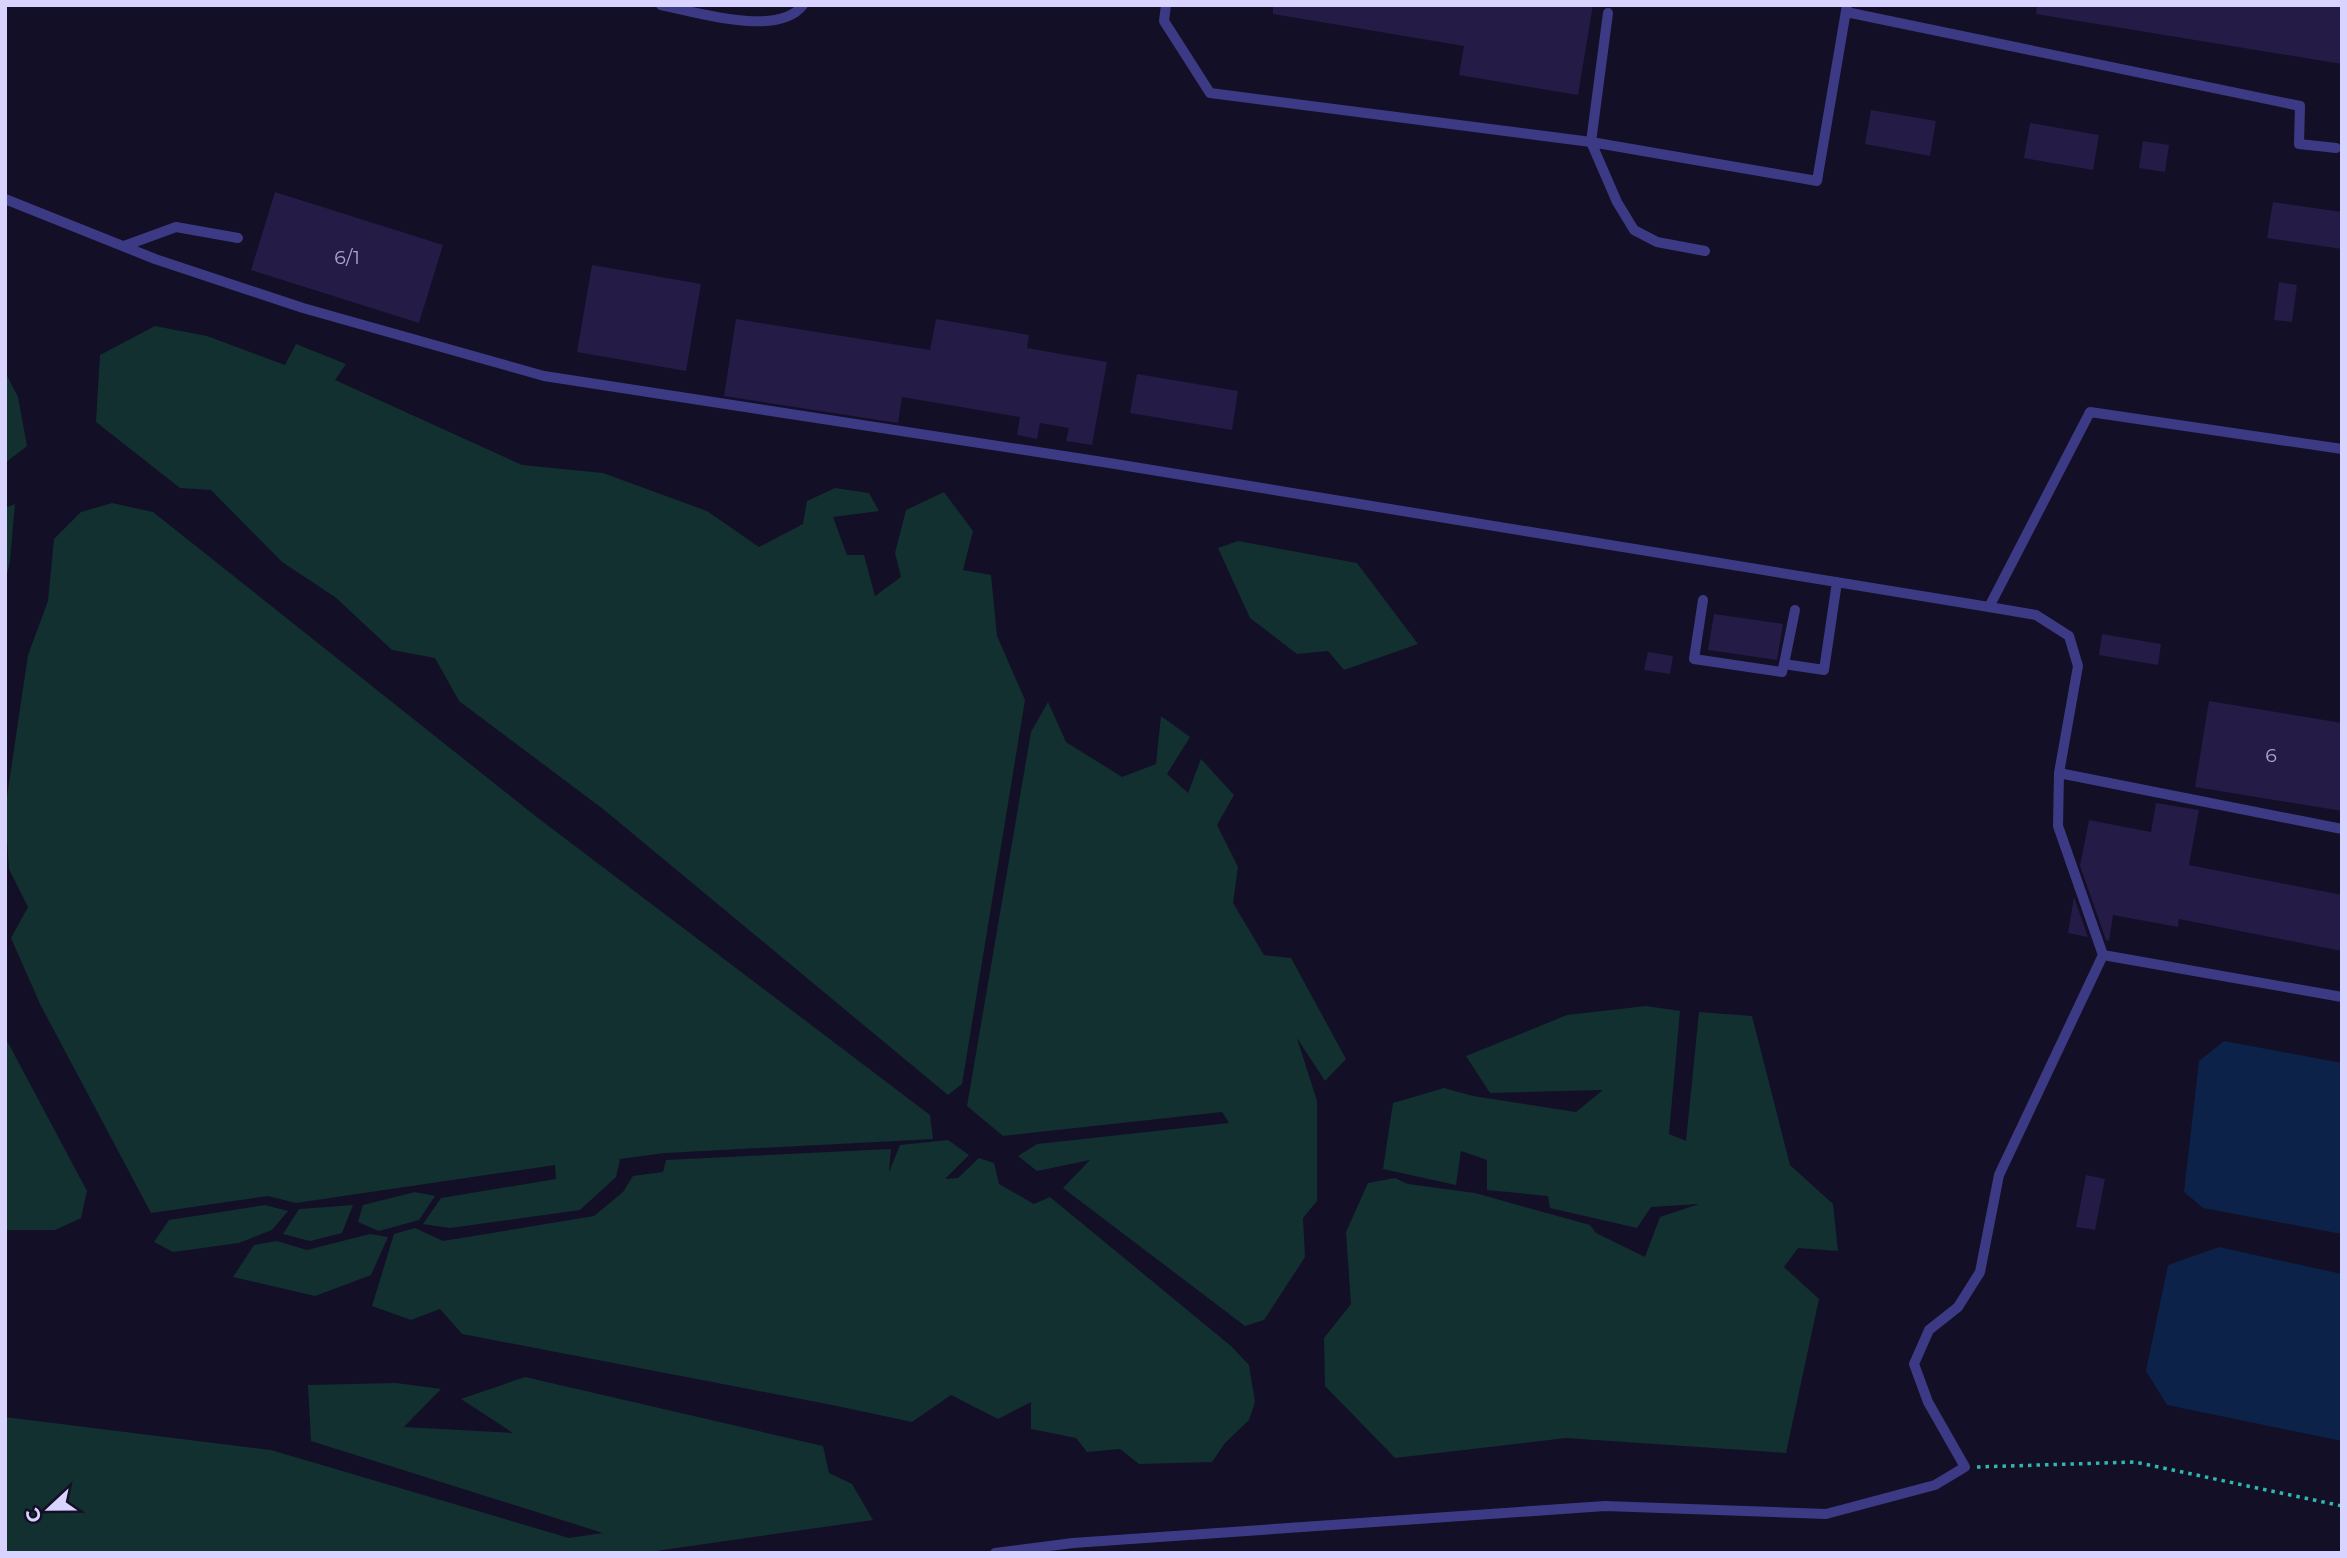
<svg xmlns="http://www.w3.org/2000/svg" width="2347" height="1558" font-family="Montserrat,sans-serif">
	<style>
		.green { fill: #12302f }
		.water { fill: #0c2248 }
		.building { fill: #241b47 }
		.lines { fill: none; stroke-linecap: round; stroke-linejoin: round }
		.path { stroke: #2fb8b0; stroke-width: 3.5; stroke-dasharray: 3.5 5; stroke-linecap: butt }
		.service { stroke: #3d3a85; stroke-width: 10 }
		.labels { text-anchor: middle; stroke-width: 6; stroke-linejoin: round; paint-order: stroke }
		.number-label { font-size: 19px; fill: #aca6d1 }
	</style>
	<rect width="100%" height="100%" fill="#130f26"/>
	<!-- green -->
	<path class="green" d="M155,326L207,336L285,365L296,344L346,364L335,380L522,465L603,473L707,511L759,547L803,524L807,501L835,488L869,493L879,511L833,517L847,555H864L875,596L901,577L895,553L906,510L944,492L973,531L963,570L991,575L997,636L1025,700L962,1084L948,1095L603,809L459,701L435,658L392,650L335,597L282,562L211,490L180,488L96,422L100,355Z
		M5,372L18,397L27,446L5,463Z
		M112,503L153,512L538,818L930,1115L933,1139L665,1153L620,1159L616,1177L580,1210L450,1228L423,1224L441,1198L556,1179L555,1165L296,1203L268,1196L151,1213L40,1004L11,938L28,907L9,869L5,810L28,655L48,601L54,539L81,512Z
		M15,504L10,561L5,582V508Z
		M1238,541L1357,563L1418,644L1344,670L1328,651L1297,654L1250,618L1218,548Z
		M1048,702L1066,742L1122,777L1156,764L1161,716L1190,737L1167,774L1188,793L1201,759L1234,795L1217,825L1238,867L1233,903L1264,955L1291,958L1346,1059L1325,1081L1297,1038L1317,1101V1201L1303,1218L1305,1257L1264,1320L1245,1326L1063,1188L1090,1160L1037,1171L1018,1156L1037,1144L1229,1123L1222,1112L1003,1136L967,1106L1031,732Z
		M1646,1006L1680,1011L1669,1134L1686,1141L1699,1012L1752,1016L1790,1165L1833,1204L1838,1251L1798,1248L1784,1267L1819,1299L1786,1453L1566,1438L1395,1458L1325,1386L1324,1338L1351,1304L1346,1232L1368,1183L1395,1178L1408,1184L1475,1193L1590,1225L1596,1233L1645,1257L1660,1217L1699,1204L1651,1207L1637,1228L1550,1208L1548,1196L1487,1190V1160L1461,1151L1456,1185L1383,1169L1393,1103L1444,1088L1473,1096L1576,1112L1603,1090L1490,1093L1466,1056L1567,1015Z
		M5,1037L87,1191L81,1218L55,1230H5Z
		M948,1140L969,1155L945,1179L958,1178L979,1158L994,1163L999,1184L1034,1204L1050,1197L1231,1346L1249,1365L1255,1402L1249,1420L1225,1443L1212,1462L1139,1464L1120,1449L1087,1452L1076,1438L1031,1429V1402L998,1419L951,1395L912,1422L837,1406L462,1334L440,1309L411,1320L372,1306L394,1234L415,1228L443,1241L594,1216L623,1192L633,1176L663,1172L666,1160L891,1149L889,1172L900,1145Z
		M415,1192L435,1196L419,1220L379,1231L358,1222L363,1205Z
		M265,1205L288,1211L272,1230L239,1243L173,1252L154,1242L169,1220Z
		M353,1205L342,1233L310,1241L283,1234L299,1209Z
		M370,1234L388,1237L371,1275L315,1296L233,1277L254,1245L277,1241L307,1250Z
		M525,1377L823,1446L829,1473L852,1484L873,1520L642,1553H5V1417L271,1450L569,1538L603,1533L311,1441L308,1385L396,1383L441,1389L404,1427L513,1433L461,1399Z"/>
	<!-- water -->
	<path class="water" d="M2224,1041L2342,1063V1234L2203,1208L2184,1192L2199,1061Z
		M2219,1247L2342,1274V1441L2167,1405L2146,1371L2168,1265Z"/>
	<!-- building -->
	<path class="building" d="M1273,5H1593L1578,95L1459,75L1464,46L1273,14Z
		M2037,5H2342V64L2036,14Z
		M1871,110L1936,121L1930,156L1865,144Z
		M2030,123L2099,135L2093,170L2024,158Z
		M2143,141L2169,145L2165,172L2139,168Z
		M275,192L443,245L419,323L251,270Z
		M2273,202L2342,212V249L2267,238Z
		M592,265L701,284L686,371L577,352Z
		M2279,282L2297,285L2292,322L2274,320Z
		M736,319L930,350L936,319L1029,335L1027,348L1107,362L1092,445L1066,441L1069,428L1040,423L1037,439L1017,435L1020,417L902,397L898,423L724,396Z
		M1137,374L1238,391L1232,430L1130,413Z
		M1714,614L1783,624L1777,660L1708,650Z
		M2102,634L2161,644L2158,665L2099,655Z
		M1648,652L1673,656L1670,674L1644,670Z
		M2209,701L2342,723V811L2195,787Z
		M2156,803L2199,810L2189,865L2342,895V951L2179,919L2178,927L2113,915L2109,941L2106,940L2080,866L2089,820L2151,832Z
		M2074,897L2088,937L2068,933Z
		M2086,1175L2105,1179L2095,1230L2076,1227Z"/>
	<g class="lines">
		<!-- path -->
		<path class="path" d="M1977,1467L2135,1462L2342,1506"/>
		<!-- service -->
		<path class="service" d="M661,5C696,12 778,38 803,5
			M1166,5L1164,21L1210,93L1591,142L1817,181L1847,5
			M1846,12L2300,106L2299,144L2336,148
			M1608,13L1591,142L1617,202L1634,230L1657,242L1705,251
			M5,199L155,259L303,308L544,376L1109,463L1989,607L2036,615L2069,636L2078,666L2059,773L2058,826L2103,955L1999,1175L1980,1272L1958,1307L1929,1330L1914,1364L1928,1402L1965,1467L1935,1485L1826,1514L1605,1506L1073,1543L995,1553
			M124,246L176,227L238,238
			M1703,600L1694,659L1782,672L1784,664L1824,670L1837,582
			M1989,607L2090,412L2342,449
			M1784,664L1795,610
			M2059,773L2342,829
			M2103,955L2342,997"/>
	</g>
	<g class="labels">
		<!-- number labels -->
		<g class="number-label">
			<text x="347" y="264">6/1</text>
			<text x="2271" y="762">6</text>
		</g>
	</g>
	<!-- border -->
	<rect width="2347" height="1558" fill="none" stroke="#d9d4ff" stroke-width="14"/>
	<!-- north arrow -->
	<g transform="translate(49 1509) rotate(248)" stroke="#130f26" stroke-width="5" paint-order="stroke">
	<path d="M0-5L12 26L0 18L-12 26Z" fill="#d9d4ff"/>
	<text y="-10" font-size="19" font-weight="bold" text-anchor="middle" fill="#d9d4ff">С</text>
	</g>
</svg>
